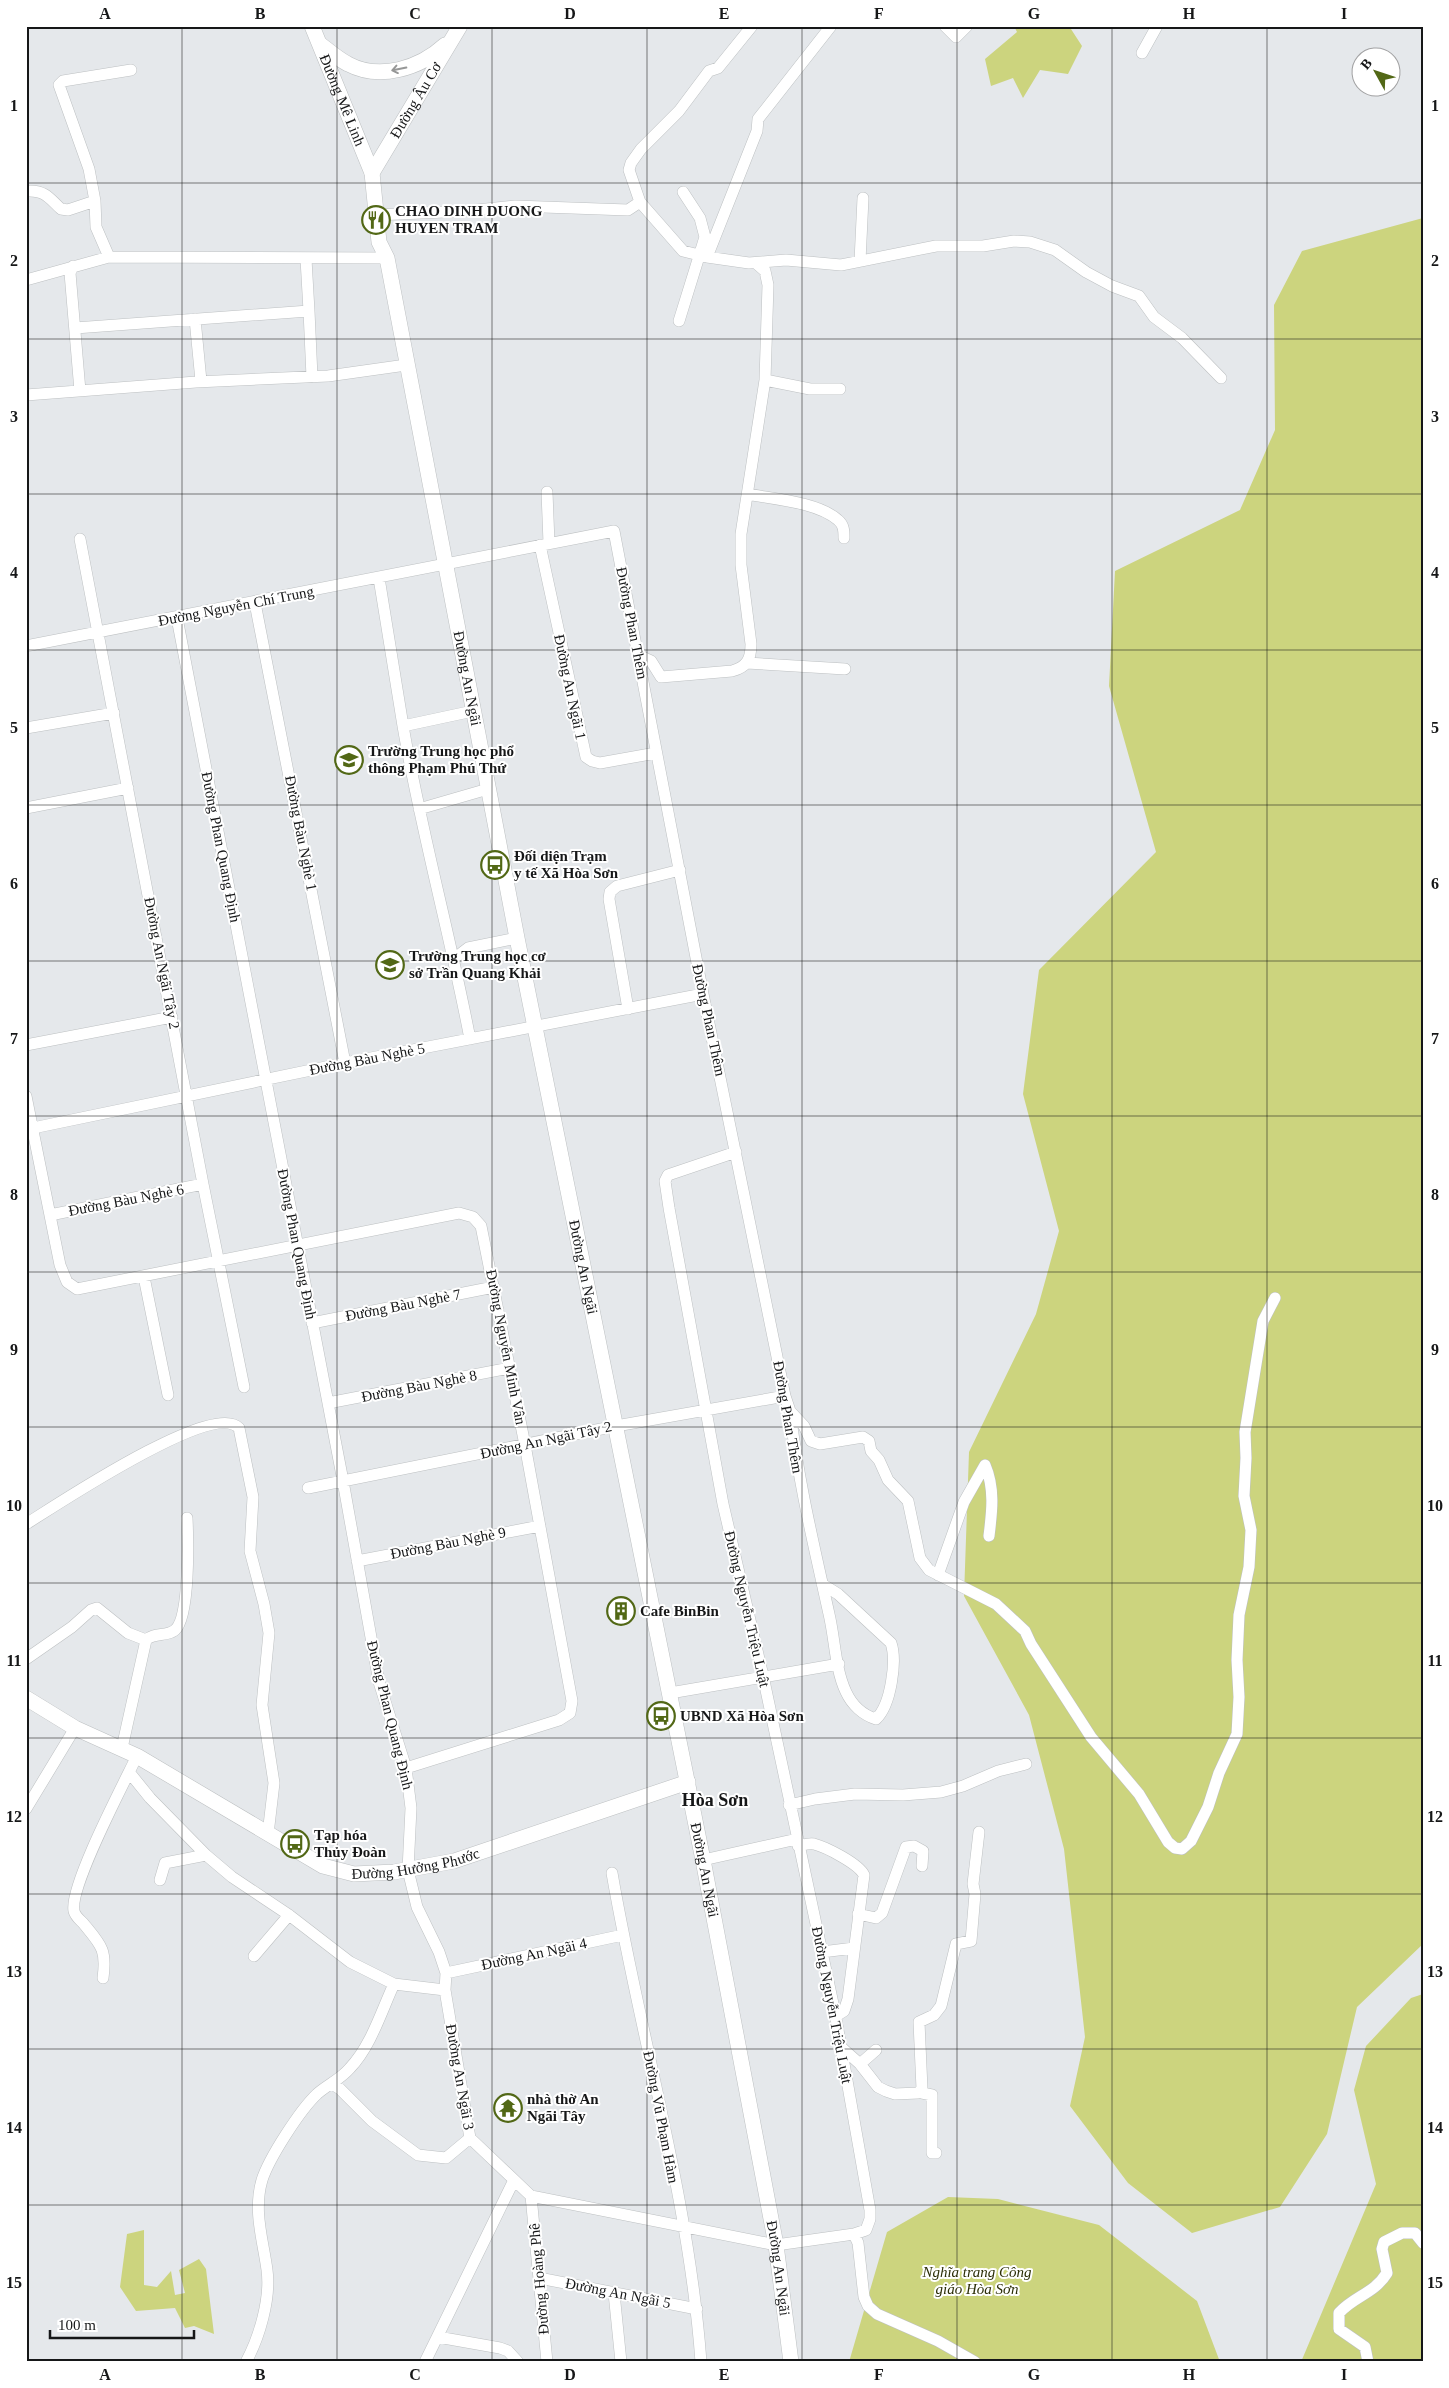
<svg xmlns="http://www.w3.org/2000/svg" width="1449" height="2388" font-family="'Times New Roman',serif">
	<style>
		.green { fill: #ccd47e }
		.lines { fill: none; stroke-linecap: round; stroke-linejoin: round }
		.street-casing { stroke: #bdc0c2; stroke-width: 12 }
		.secondary-casing { stroke: #bdc0c2; stroke-width: 16 }
		.street { stroke: #fff; stroke-width: 11 }
		.secondary { stroke: #fff; stroke-width: 15 }
		.oneway { stroke: #969797 }
		.grid { fill: none; stroke: #161718; stroke-width: 1; stroke-opacity: 0.55 }
		.labels { text-anchor: middle; stroke-width: 4; stroke-linejoin: round; paint-order: stroke }
		.street-label { font-size: 15px; fill: #161718; stroke: #fff }
		.poi-label { font-size: 15px; font-weight: bold; fill: #161718; stroke: #fff; text-anchor: start }
		.park-label { font-size: 15px; font-style: italic; fill: #2c2e07; stroke: #fff }
		.quarter-label { font-size: 18px; font-weight: bold; fill: #161718; stroke: #fff }
		.neatline { fill: none; stroke: #161718; stroke-width: 2 }
		.grid-label { font-size: 16px; text-anchor: middle; font-weight: bold; fill: #161718 }
	</style>
	<rect width="100%" height="100%" fill="#e5e8eb"/>
	<!-- green -->
	<path class="green" d="M1014,26H1069L1082,46L1068,74L1040,70L1023,98L1013,78L991,86L985,59L1017,32Z
		M1423,218V1944L1357,2007L1327,2134L1280,2207L1192,2233L1128,2183L1070,2106L1085,2037L1064,1849L1029,1715L964,1596L969,1452L1036,1314L1059,1231L1023,1094L1039,970L1156,852L1109,686L1115,571L1240,510L1275,430L1274,305L1302,251Z
		M1423,1994V2362H1301L1376,2184L1354,2090L1366,2046L1411,1998Z
		M948,2197L998,2199L1099,2225L1197,2301L1220,2362H849L887,2232Z
		M144,2230V2285L157,2287L171,2271L175,2295L185,2293L179,2270L199,2259L206,2269L214,2334L194,2326L185,2328L175,2308L136,2311L120,2287L127,2234Z"/>
	<g class="lines">
		<defs>
			<path id="street" d="M752,26L718,68L709,71L679,111L641,149L631,163L629,170L640,202L683,251L707,257L749,263L786,260L841,265L936,246H983L1014,241L1030,242L1055,250L1086,272L1112,286L1139,296L1154,317L1182,338L1221,378
				M945,26L956,37L967,26
				M1142,53L1157,26
				M30,191C46,191 50,199 61,209L68,210L95,201L96,227L109,257
				M95,201L89,169L59,85L63,81L131,70
				M376,215L467,211L515,206L628,210L640,202
				M707,257L757,131L758,119L831,26
				M306,259L309,311
				M860,261L863,198
				M73,266L70,273L80,391
				M26,280L109,257L387,258
				M195,319L201,381
				M679,321L705,237L700,218L683,192
				M75,328L309,311L312,377
				M765,380L810,389H840
				M26,395L196,382L328,376L406,365
				M547,492L549,543
				M747,494C773,499 818,502 838,520C844,525 844,531 844,538
				M80,539L203,1184L244,1387
				M540,545L586,757L592,761L600,763L656,753
				M379,578L403,726
				M255,603L345,1063
				M177,618L343,1481L379,1682L406,1768L411,1808L408,1870L417,1907L439,1952L446,1973L445,1990L470,2138L531,2196L776,2245L854,2234L866,2230L870,2219V2210L835,2013L763,1676L723,1504L669,1208L665,1181L668,1175L736,1152
				M26,646L614,531L703,994L785,1396L790,1411C798,1480 814,1546 829,1614C835,1639 835,1669 846,1692C852,1705 863,1715 876,1719C891,1705 897,1661 891,1643L838,1594L822,1584
				M638,655L651,661L661,677L732,671C747,667 751,659 751,644L741,565V534L765,380L768,285L765,271L757,264
				M747,663L845,669
				M26,728L114,713
				M26,808L128,788
				M419,809L488,789
				M455,958L468,948L517,938
				M628,1009L609,899L610,892L617,886L680,870
				M470,1039C450,934 421,831 403,726L473,711
				M26,1045L172,1017
				M26,1096L60,1265L67,1282L77,1289L459,1213L473,1217L481,1226L525,1445L572,1701L570,1713L559,1720L406,1768
				M33,1128L345,1063L703,994
				M50,1215L203,1184
				M144,1277L168,1395
				M312,1323L494,1287
				M328,1403L510,1368
				M790,1411L804,1426L811,1441L820,1444L863,1437L869,1441L871,1451L879,1460L888,1480L908,1501L920,1558L929,1570L996,1604L1025,1631L1031,1644L1091,1737L1139,1794L1168,1842L1175,1848L1182,1849L1191,1841L1208,1807L1219,1773L1237,1734L1239,1697L1237,1660L1239,1615L1249,1567L1251,1530L1244,1496L1246,1458L1245,1432L1263,1321L1275,1298
				M308,1488L616,1426L785,1396
				M26,1524C55,1506 213,1400 239,1428L253,1497L250,1551L264,1604L269,1633L262,1705L274,1783L268,1834
				M357,1561L540,1526
				M938,1575L964,1502L985,1465C995,1488 992,1512 989,1536
				M26,1659L72,1627L91,1610L97,1608L128,1633L146,1640
				M670,1693L839,1664
				M122,1748L146,1640C154,1632 167,1637 175,1630C190,1617 188,1539 187,1518
				M129,1772L150,1798L206,1855L232,1877L289,1915L350,1962L394,1984L445,1990
				M789,1805L815,1799L855,1794L903,1795L941,1792L963,1786L998,1771L1026,1764
				M26,1809L75,1728
				M798,1846C803,1845 809,1843 814,1844C826,1847 859,1864 864,1875L848,1999L844,2011L836,2016
				M703,1860L797,1839
				M612,1873C640,2036 689,2197 701,2362
				M160,1880L165,1863L206,1855
				M858,1914L876,1918L882,1913L906,1847L914,1846L923,1851L922,1866
				M822,1952L854,1948
				M254,1956L289,1915
				M446,1973L623,1935
				M103,1978C107,1949 101,1945 83,1923C80,1920 75,1916 74,1911C69,1887 124,1783 137,1756
				M842,2048L860,2064L878,2087L886,2091L895,2094L918,2093L922,2089L919,2022L934,2015L941,2006L956,1944L971,1941L975,1894L973,1884L979,1832
				M860,2064L876,2050
				M332,2084L340,2089L372,2121L418,2155L446,2158L470,2138
				M922,2089V2093L932,2095V2153H936
				M531,2196L547,2362
				M854,2234L858,2243L864,2297L868,2306L877,2314L938,2341L975,2362
				M539,2278L697,2309
				M614,2293L621,2362
				M438,2337L500,2348L508,2351L518,2362
				M246,2362C259,2338 271,2299 267,2270C263,2240 253,2211 262,2180C269,2158 300,2110 317,2094C327,2085 341,2079 350,2068C371,2046 381,2012 394,1984
				M425,2362L514,2180
				M1368,2362L1365,2347L1339,2329V2313C1354,2296 1374,2294 1387,2273L1382,2249L1384,2242L1402,2233H1415L1423,2243"/>
			<g id="secondary">
				<path id="s1" d="M312,26L372,173L379,242L387,258L517,938L703,1860L776,2245L791,2362"/>
				<path d="M320,44C329,51 338,59 348,64C380,81 420,68 445,45"/>
				<path id="s2" d="M372,173L460,26"/>
				<path id="s3" d="M26,1698L75,1728L137,1756L323,1866L354,1874L394,1872L454,1861L688,1782"/>
			</g>
		</defs>
		<!-- street casing -->
		<use href="#street" class="street-casing"/>
		<!-- secondary casing -->
		<use href="#secondary" class="secondary-casing"/>
		<!-- street -->
		<use href="#street" class="street"/>
		<!-- secondary -->
		<use href="#secondary" class="secondary"/>
	</g>
	<!-- one-way arrows -->
	<defs><path id="oneway-shaft" d="M-6 0H5M1.5-3L5.5 0L1.5 3" fill="none" stroke-width="1.6" stroke-linecap="round" stroke-linejoin="round" transform="scale(1.25)"/></defs>
	<use class="oneway" href="#oneway-shaft" transform="translate(399 69) rotate(169)"/>
	<!-- grid -->
	<path class="grid" d="M182,26V2362M337,26V2362M492,26V2362M647,26V2362M802,26V2362M957,26V2362M1112,26V2362M1267,26V2362M26,183H1423M26,339H1423M26,494H1423M26,650H1423M26,805H1423M26,961H1423M26,1116H1423M26,1272H1423M26,1427H1423M26,1583H1423M26,1738H1423M26,1894H1423M26,2049H1423M26,2205H1423"/>
	<!-- icons -->
	<defs>
		<symbol id="restaurant-ring" viewBox="-11 -11 22 22"><circle r="9.5" fill="#fff" stroke="#526816" stroke-width="1.5"/><path d="M-5-6h1v4h1v-4h1v4h1v-4h1v5L-1.5 .5V6h-2V.5L-5-1ZM5-6V6H3V1.5H1.5Q1.5-4 5-6Z" fill="#526816"/></symbol>
		<symbol id="school-ring" viewBox="-11 -11 22 22"><circle r="9.5" fill="#fff" stroke="#526816" stroke-width="1.5"/><path d="M0-5L7-2L0 1L-7-2ZM-4 1L0 2.5L4 1V4Q0 6-4 4Z" fill="#526816"/></symbol>
		<symbol id="bus-ring" viewBox="-11 -11 22 22"><circle r="9.5" fill="#fff" stroke="#526816" stroke-width="1.5"/><path d="M-5-6H5V4H4V6H2V4H-2V6H-4V4H-5ZM-3.5-4V0h7V-4ZM-3.5 1.2v1.5H-2V1.2ZM2 1.2v1.5H3.5V1.2Z" fill="#526816"/></symbol>
		<symbol id="building-ring" viewBox="-11 -11 22 22"><circle r="9.5" fill="#fff" stroke="#526816" stroke-width="1.5"/><path d="M-4-6H4V6H1V3H-1V6H-4ZM-2.5-4.3h1.7v1.8h-1.7ZM.8-4.3h1.7v1.8H.8ZM-2.5-1h1.7V.8h-1.7ZM.8-1h1.7V.8H.8Z" fill="#526816"/></symbol>
		<symbol id="temple-ring" viewBox="-11 -11 22 22"><circle r="9.5" fill="#fff" stroke="#526816" stroke-width="1.5"/><path d="M0-6L5-2H3V0L6.5 2.5H4V6H1.5V3h-3V6H-4V2.5H-6.5L-3 0V-2H-5Z" fill="#526816"/></symbol>
	</defs>
	<g fill-rule="evenodd">
		<use href="#restaurant-ring" x="360" y="204" width="32" height="32"/>
		<use href="#school-ring" x="333" y="744" width="32" height="32"/>
		<use href="#bus-ring" x="479" y="849" width="32" height="32"/>
		<use href="#school-ring" x="374" y="949" width="32" height="32"/>
		<use href="#building-ring" x="605" y="1595" width="32" height="32"/>
		<use href="#bus-ring" x="645" y="1700" width="32" height="32"/>
		<use href="#bus-ring" x="279" y="1828" width="32" height="32"/>
		<use href="#temple-ring" x="492" y="2092" width="32" height="32"/>
	</g>
	<g class="labels">
		<!-- street labels -->
		<g class="street-label">
			<text dy="5" stroke="none"><textPath href="#s1" startOffset="80">Đường Mê Linh</textPath></text>
			<text dy="5" stroke="none"><textPath href="#s2" startOffset="85">Đường Âu Cơ</textPath></text>
			<text transform="translate(236 606) rotate(-11)" y="5">Đường Nguyễn Chí Trung</text>
			<text transform="translate(632 623) rotate(79)" y="5">Đường Phan Thêm</text>
			<text dy="5" stroke="none"><textPath href="#s1" startOffset="674">Đường An Ngãi</textPath></text>
			<text transform="translate(570 687) rotate(78)" y="5">Đường An Ngãi 1</text>
			<text transform="translate(301 833) rotate(79)" y="5">Đường Bàu Nghè 1</text>
			<text transform="translate(221 847) rotate(79)" y="5">Đường Phan Quang Định</text>
			<text transform="translate(162 963) rotate(79)" y="5">Đường An Ngãi Tây 2</text>
			<text transform="translate(709 1020) rotate(78)" y="5">Đường Phan Thêm</text>
			<text transform="translate(367 1059) rotate(-11)" y="5">Đường Bàu Nghè 5</text>
			<text transform="translate(126 1200) rotate(-11)" y="5">Đường Bàu Nghè 6</text>
			<text transform="translate(297 1244) rotate(79)" y="5">Đường Phan Quang Định</text>
			<text dy="5" stroke="none"><textPath href="#s1" startOffset="1274">Đường An Ngãi</textPath></text>
			<text transform="translate(403 1305) rotate(-11)" y="5">Đường Bàu Nghè 7</text>
			<text transform="translate(506 1347) rotate(79)" y="5">Đường Nguyễn Minh Vân</text>
			<text transform="translate(419 1386) rotate(-11)" y="5">Đường Bàu Nghè 8</text>
			<text transform="translate(788 1417) rotate(80)" y="5">Đường Phan Thêm</text>
			<text transform="translate(546 1440) rotate(-12)" y="5">Đường An Ngãi Tây 2</text>
			<text transform="translate(448 1543) rotate(-11)" y="5">Đường Bàu Nghè 9</text>
			<text transform="translate(747 1609) rotate(77)" y="5">Đường Nguyễn Triệu Luật</text>
			<text transform="translate(390 1715) rotate(76)" y="5">Đường Phan Quang Định</text>
			<text dy="5" stroke="none"><textPath href="#s3" startOffset="436">Đường Hưởng Phước</textPath></text>
			<text dy="5" stroke="none"><textPath href="#s1" startOffset="1889">Đường An Ngãi</textPath></text>
			<text transform="translate(534 1954) rotate(-12)" y="5">Đường An Ngãi 4</text>
			<text transform="translate(832 2005) rotate(79)" y="5">Đường Nguyễn Triệu Luật</text>
			<text transform="translate(460 2077) rotate(80)" y="5">Đường An Ngãi 3</text>
			<text transform="translate(661 2117) rotate(79)" y="5">Đường Vũ Phạm Hàm</text>
			<text dy="5" stroke="none"><textPath href="#s1" startOffset="2294">Đường An Ngãi</textPath></text>
			<text transform="translate(539 2279) rotate(-95)" y="5">Đường Hoàng Phê</text>
			<text transform="translate(618 2293) rotate(11)" y="5">Đường An Ngãi 5</text>
		</g>
		<!-- poi labels -->
		<g class="poi-label">
			<text x="395" y="216">CHAO DINH DUONG<tspan x="395" dy="17">HUYEN TRAM</tspan></text>
			<text x="368" y="756">Trường Trung học phổ<tspan x="368" dy="17">thông Phạm Phú Thứ</tspan></text>
			<text x="514" y="861">Đối diện Trạm<tspan x="514" dy="17">y tế Xã Hòa Sơn</tspan></text>
			<text x="409" y="961">Trường Trung học cơ<tspan x="409" dy="17">sở Trần Quang Khải</tspan></text>
			<text x="640" y="1616">Cafe BinBin</text>
			<text x="680" y="1721">UBND Xã Hòa Sơn</text>
			<text x="314" y="1840">Tạp hóa<tspan x="314" dy="17">Thủy Đoàn</tspan></text>
			<text x="527" y="2104">nhà thờ An<tspan x="527" dy="17">Ngãi Tây</tspan></text>
		</g>
		<!-- park labels -->
		<g class="park-label">
			<text x="977" y="2277">Nghĩa trang Công<tspan x="977" dy="17">giáo Hòa Sơn</tspan></text>
		</g>
		<!-- quarter labels -->
		<g class="quarter-label">
			<text x="715" y="1806">Hòa Sơn</text>
		</g>
	</g>
	<!-- border -->
	<rect width="1449" height="2388" fill="none" stroke="#ffffff" stroke-width="55"/>
	<!-- north arrow -->
	<g transform="translate(1376 72) rotate(310)"><circle r="24" fill="#ffffff" stroke="#a2a2a3"/>
	<path d="M0-4L9 19L0 12L-9 19Z" fill="#526816"/>
	<text y="-8" font-size="14" font-weight="bold" text-anchor="middle" fill="#161718">B</text>
	</g>
	<!-- scale -->
	<path d="M50 2330v8h144v-8" fill="none" stroke="#161718" stroke-width="2.5"/>
	<text x="58" y="2330" font-size="15" fill="#161718" stroke="#ffffff" stroke-width="4" paint-order="stroke">100 m</text>
	<rect x="28" y="28" width="1394" height="2332" class="neatline"/>
	<g class="grid-label">
		<text x="105" y="19">A</text>
		<text x="260" y="19">B</text>
		<text x="415" y="19">C</text>
		<text x="570" y="19">D</text>
		<text x="724" y="19">E</text>
		<text x="879" y="19">F</text>
		<text x="1034" y="19">G</text>
		<text x="1189" y="19">H</text>
		<text x="1344" y="19">I</text>
		<text x="14" y="111">1</text>
		<text x="1435" y="111">1</text>
		<text x="14" y="266">2</text>
		<text x="1435" y="266">2</text>
		<text x="14" y="422">3</text>
		<text x="1435" y="422">3</text>
		<text x="14" y="578">4</text>
		<text x="1435" y="578">4</text>
		<text x="14" y="733">5</text>
		<text x="1435" y="733">5</text>
		<text x="14" y="889">6</text>
		<text x="1435" y="889">6</text>
		<text x="14" y="1044">7</text>
		<text x="1435" y="1044">7</text>
		<text x="14" y="1200">8</text>
		<text x="1435" y="1200">8</text>
		<text x="14" y="1355">9</text>
		<text x="1435" y="1355">9</text>
		<text x="14" y="1511">10</text>
		<text x="1435" y="1511">10</text>
		<text x="14" y="1666">11</text>
		<text x="1435" y="1666">11</text>
		<text x="14" y="1822">12</text>
		<text x="1435" y="1822">12</text>
		<text x="14" y="1977">13</text>
		<text x="1435" y="1977">13</text>
		<text x="14" y="2133">14</text>
		<text x="1435" y="2133">14</text>
		<text x="14" y="2288">15</text>
		<text x="1435" y="2288">15</text>
		<text x="105" y="2380">A</text>
		<text x="260" y="2380">B</text>
		<text x="415" y="2380">C</text>
		<text x="570" y="2380">D</text>
		<text x="724" y="2380">E</text>
		<text x="879" y="2380">F</text>
		<text x="1034" y="2380">G</text>
		<text x="1189" y="2380">H</text>
		<text x="1344" y="2380">I</text>
	</g>
</svg>
